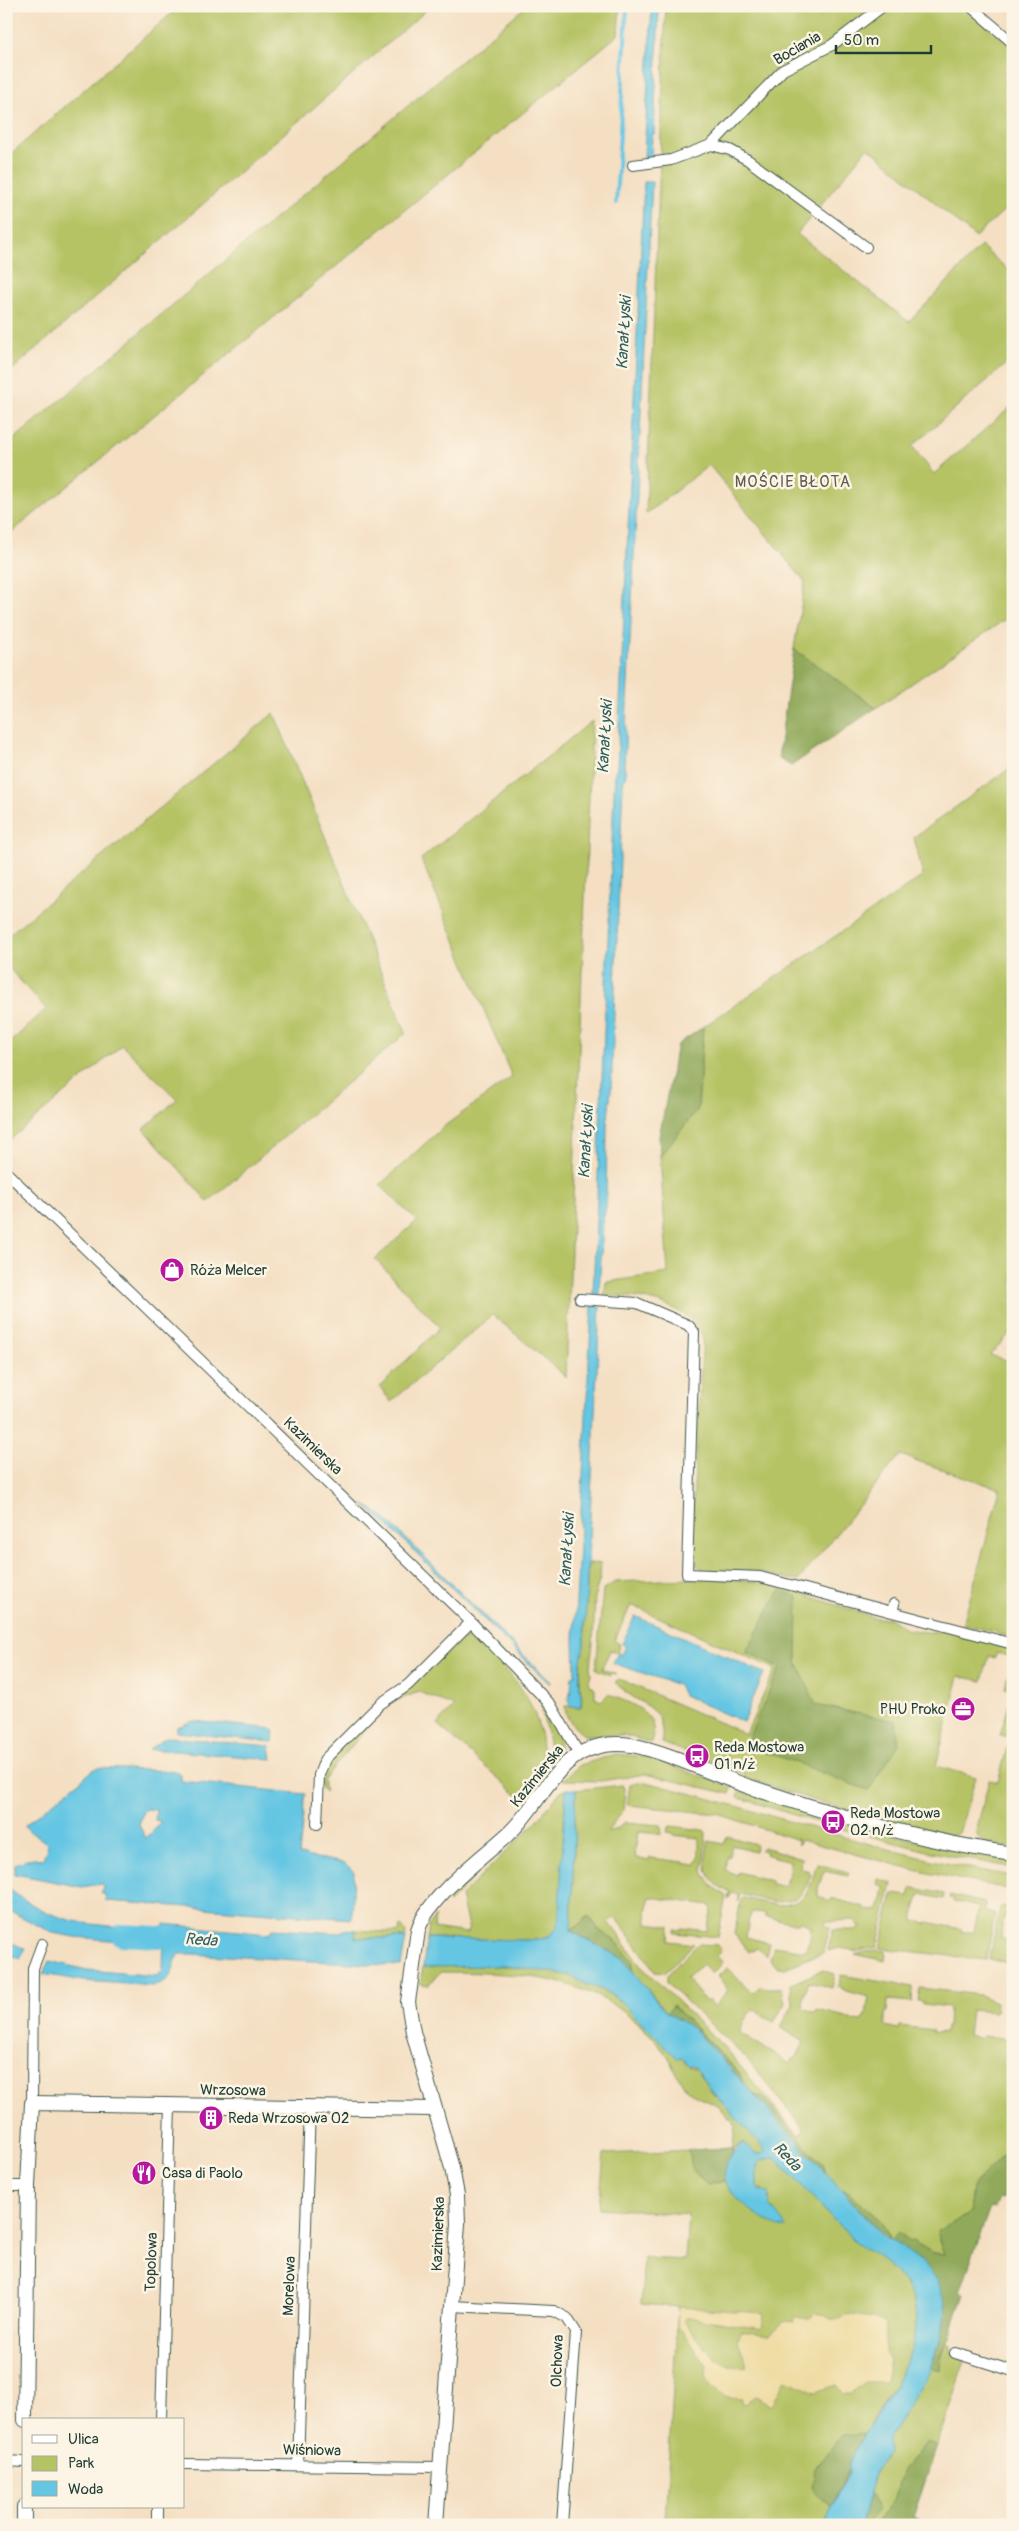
<svg xmlns="http://www.w3.org/2000/svg" width="1019" height="2531" font-family="Pangolin,sans-serif">
	<style>
		.green { fill: #b6c365; stroke: #6a804c }
		.forest { fill: #90a95a; stroke: #587347 }
		.sand { fill: #eeda9e; stroke: #868c69 }
		.water { fill: #65c6e3; stroke: #42828c; fill-rule: evenodd }
		.lines { fill: none; stroke-linecap: round; stroke-linejoin: round }
		.stream { stroke: #65c6e3; stroke-width: 4 }
		.river { stroke: #65c6e3; stroke-width: 22 }
		.street-casing { stroke: #3f5549; stroke-width: 12 }
		.secondary-casing { stroke: #3f5549; stroke-width: 16 }
		.street { stroke: #fff; stroke-width: 10 }
		.secondary { stroke: #fff; stroke-width: 14 }
		.labels { text-anchor: middle; stroke-width: 5; stroke-linejoin: round; paint-order: stroke }
		.street-label { font-size: 15px; fill: #1f3d34; stroke: #fcf5e5 }
		.poi-label { font-size: 15px; fill: #1f3d34; stroke: #fcf5e5; text-anchor: start }
		.water-label { font-size: 16px; font-style: italic; fill: #305f60; stroke: #fcf5e5 }
		.neighbourhood-label { font-size: 16px; letter-spacing: 1px; fill: #605c51; stroke: #fcf5e5 }
	</style>
	<rect width="100%" height="100%" fill="#fcf5e5"/>
	<filter id="ink" filterUnits="userSpaceOnUse"><feTurbulence type="fractalNoise" baseFrequency=".02" numOctaves="2"/><feDisplacementMap in="SourceGraphic" scale="10" xChannelSelector="R" yChannelSelector="G"/><feConvolveMatrix kernelMatrix="1 2 1 2 8 2 1 2 1" color-interpolation-filters="sRGB"/></filter>
	<filter id="wash" filterUnits="userSpaceOnUse"><feTurbulence type="fractalNoise" baseFrequency=".0096" numOctaves="4" result="noise"/><feDisplacementMap in="SourceGraphic" scale="20" xChannelSelector="R" yChannelSelector="G"/><feGaussianBlur stdDeviation="1.12" result="paint"/><feColorMatrix in="noise" values="0 0 0 0 0 0 0 0 0 0 0 0 0 0 0 0 0 1.4 0 .05"/><feComposite in="paint" operator="in"/></filter>
	<g filter="url(#wash)">
		<rect width="100%" height="100%" fill="#f4dfc3"/>
		<!-- green -->
		<path class="green" d="M180,6H431L6,375V158Z
			M526,6H620L618,35L6,537V446Z
			M666,6H963L1013,47V207L1010,205L975,237L868,147L797,234L909,322L981,246L1013,274V358L912,446L934,474L1013,405V614L876,708L794,649L805,582L709,465L646,514Z
			M274,713L406,1033L208,1202L144,1129L177,1099L122,1045L6,1143V1046L46,1009L6,965V937Z
			M592,721L566,1377L493,1315L391,1402L380,1387L440,1327L375,1259L417,1221L380,1185L443,1127L512,1077L421,859Z
			M1013,766V1330L990,1355L1013,1362V1637L963,1624L1000,1489L900,1455L798,1581L752,1571L708,1572L696,1565L690,1553L703,1336C699,1331 695,1322 689,1318C665,1300 633,1295 604,1296L606,1282L668,1273L660,1156L698,1109L703,1027L923,876L914,837Z
			M601,1563L600,1578L595,1595L593,1644L590,1666L591,1674L588,1684L595,1688V1698L601,1701L608,1694C631,1704 662,1712 651,1743L624,1735H584C575,1729 564,1717 565,1706L581,1707L582,1697L580,1687L581,1652L584,1645L588,1564Z
			M688,1579L743,1580L777,1585L875,1618H890L905,1629L932,1633L946,1630L1013,1648V1848C999,1845 980,1847 976,1832L989,1780L998,1782L1010,1737L1000,1735L1013,1690L1005,1688L1012,1657L997,1653L995,1658L989,1656L982,1681L959,1676L936,1766L976,1777L959,1833L951,1836L823,1803L744,1778L745,1774L662,1743C665,1701 638,1708 615,1682L619,1679L746,1734L775,1669L631,1605L614,1641L620,1644L617,1652L610,1650L602,1669L617,1674L611,1673L610,1675L596,1669L603,1590L615,1582Z
			M468,1637L472,1640L474,1638L486,1650L488,1648L506,1666L505,1669C531,1695 547,1732 541,1771C539,1782 530,1793 525,1802L437,1724L454,1706L419,1692L387,1704L324,1779V1787L326,1790L325,1792L321,1788V1776L328,1760L387,1703L416,1681L453,1643Z
			M543,1705C558,1729 568,1743 549,1767V1742L542,1712Z
			M616,1754L647,1757L732,1788L730,1794L645,1774L601,1781L562,1780L580,1765Z
			M645,1782C768,1811 887,1856 1013,1876V1890L923,1872L801,1840L799,1845L798,1840L718,1814L627,1805L630,1784Z
			M623,1785L625,1788L623,1811L607,1832L617,1829L625,1822L661,1825L662,1834L638,1832L635,1851L636,1858L649,1861L650,1858L684,1862V1864H696L699,1856V1838L673,1835V1833L667,1832L668,1829L670,1826L704,1830L706,1833L703,1872L711,1885L726,1896L718,1937L675,1933V1929L681,1930V1928L707,1931L711,1912L710,1905L650,1897L646,1910L647,1923L670,1926L669,1941L694,1944L665,1972L655,1971L616,1917L609,1922L642,1967L724,2047L799,2136L805,2130L748,2060L667,1983V1975L698,1944L718,1945L721,1950L716,1955L723,1963L712,1974L703,1964L686,1978L706,2002L708,2000L714,2007L728,1990L718,1976L727,1968L753,1993L760,1986L767,1988H782L785,2003L774,2022L753,2009L745,2019L739,2032L790,2064L794,2058L796,2059L804,2042L782,2028V2025L793,2005L791,1984L823,1970L835,1974L832,1988L809,1982L804,1994L803,2008L816,2013L817,2010L850,2018V2020L862,2021L866,2015L869,1997L843,1990V1988L838,1987L841,1975L913,1987L912,2002L888,2000L887,2012H885V2026L898,2029L899,2026L933,2030V2033L945,2032L946,2026H948L949,2007L923,2004V2001H918L920,1988L980,1995L996,2002L995,2012L971,2010L968,2035L981,2039L982,2036L1013,2039V2146L980,2178L973,2188L970,2214L937,2231L945,2254L933,2253L912,2241L909,2243L899,2233L892,2241L889,2240V2236L849,2193C837,2191 826,2175 822,2164L762,2097L752,2094L744,2085L739,2072L673,2005L667,2012L632,1971L633,1963L618,1943L599,1930L589,1916L571,1931L576,1790Z
			M566,1789L559,1928L546,1938L528,1940L427,1938L429,1925L435,1917L434,1928L467,1933L469,1931L461,1896L535,1823L560,1792Z
			M739,1791L828,1818L826,1825L737,1797Z
			M839,1822L970,1854L1013,1861V1868L927,1851L838,1828Z
			M727,1836L755,1844L756,1847L755,1851L732,1845L729,1857H727L725,1870L737,1875L738,1872L771,1881V1884L784,1886L789,1874L790,1861L765,1854L766,1851L760,1850L763,1847L801,1858L800,1868L809,1871L811,1874C799,1914 771,1901 740,1894L738,1902V1894L732,1893L728,1900L729,1891C705,1883 703,1863 709,1841L724,1844Z
			M487,1864L449,1903L448,1902L449,1897Z
			M817,1864L849,1872L848,1876L824,1871L818,1888V1896L830,1901L831,1898L865,1907L864,1910L877,1911L882,1899L884,1886L877,1884L878,1879L892,1883L877,1947L857,1951L840,1948L828,1951L833,1930H855L861,1928L855,1920L826,1921L825,1926L830,1927L824,1952L785,1968L776,1966L770,1960L774,1946L805,1951L810,1939L811,1926L799,1921L798,1924L765,1916V1913L752,1912L747,1924L748,1925L746,1937L769,1943L766,1956L757,1947L749,1952L734,1934L741,1900L744,1898C767,1903 798,1915 810,1886C813,1879 814,1871 817,1864Z
			M914,1888L944,1894L943,1899L920,1894L914,1912V1920L926,1924L927,1922L961,1929V1932H974L979,1907L953,1901L954,1899L949,1898L950,1895L985,1903V1912L995,1914L986,1960L880,1948L893,1894L909,1896L911,1889Z
			M1002,1906L1013,1908V1914L1006,1913L1002,1925L1001,1938L1013,1943V1963L989,1960L1000,1908Z
			M400,1926L406,1932L405,1938H355L356,1930L399,1933Z
			M876,1950L886,1951L885,1961L855,1954Z
			M560,1961L620,2001L678,2059L682,2057L689,2066L698,2070L713,2094L739,2119L765,2150L762,2154H756L743,2143L734,2148L725,2181L734,2194L756,2214L770,2206L763,2189L760,2190L757,2186L756,2169L760,2160L775,2158L856,2243L883,2260L905,2283L914,2300L916,2317L913,2346L898,2380L874,2416L831,2507L826,2525H667L665,2520L678,2307L641,2304L644,2258L685,2260L688,2214L599,2208L604,2154L733,2148L735,2124C729,2118 724,2112 718,2107C709,2100 693,2097 686,2088C677,2077 673,2062 665,2052C604,1975 530,1973 440,1972L429,1985L420,1984L423,1967L487,1965L531,1969Z
			M933,2339L951,2345V2352L965,2360L913,2517L922,2521L918,2525H852L866,2483Z"/>
		<!-- forest -->
		<path class="forest" d="M794,649L876,708L791,766L778,758Z
			M703,1027L698,1109L660,1156L659,1137L677,1045Z
			M780,1590L798,1597L797,1662L816,1705L896,1721L899,1744L869,1790C830,1778 793,1758 753,1750L748,1739L780,1667L746,1652Z
			M589,1916L599,1930L618,1943L633,1963L632,1971L623,1959L571,1931Z
			M673,2005L739,2073L744,2085L680,2020L667,2012Z
			M752,2094L762,2097L822,2164L825,2173Z
			M1013,2146V2181L1008,2185L1003,2199L999,2198L995,2208L990,2207L960,2292L964,2294L941,2359L940,2370L930,2368L938,2349L946,2309L922,2262L892,2241L898,2232L909,2242L912,2241L933,2253L945,2254L937,2231L970,2214L973,2188L980,2178Z
			M734,2148L724,2174L725,2181L707,2185L691,2168L688,2150Z
			M843,2192L849,2193L880,2220L889,2236V2240Z
			M864,2433L831,2507L812,2487L815,2468L842,2435Z
			M927,2442L937,2446L913,2517L922,2521L918,2525H878L879,2520L894,2500L903,2470Z
			M869,2494L878,2510L867,2525H860Z"/>
		<!-- sand -->
		<path class="sand" d="M678,2307L764,2313L762,2329L688,2317L684,2320C699,2341 717,2372 748,2366L738,2341L741,2331L769,2335L785,2321L793,2322L794,2318H810L815,2313L827,2315L830,2319H841L845,2314L874,2318L885,2323V2352L890,2361L886,2382H864L851,2394H844L837,2385L815,2392L785,2380L772,2406L756,2396L745,2404L742,2402L743,2398L724,2397L711,2386L706,2375L707,2366L682,2330L677,2327Z"/>
		<!-- water -->
		<path class="water" d="M652,6H659L654,134L652,135L651,158H644Z
			M644,182H652L624,766L626,774L623,783L611,1091L607,1126L606,1206L603,1220L599,1294H593L615,772L617,768Z
			M592,1306L600,1307L584,1645C582,1658 578,1673 580,1687C581,1695 582,1699 580,1707L570,1706L568,1698L571,1690L572,1676H575L574,1639Z
			M363,1504L383,1516L551,1682L550,1684L401,1538Z
			M635,1616L764,1673L743,1722L683,1695L678,1685L613,1663L618,1653L622,1655L626,1646L622,1644Z
			M193,1721L274,1729L273,1742L176,1732L177,1727Z
			M167,1737L270,1746L272,1759L149,1749Z
			M96,1768L175,1771L181,1776V1781L305,1794L299,1855L345,1863L354,1872L352,1919L106,1901L105,1895L101,1893L104,1889L101,1884L82,1887L15,1874V1864L33,1858L43,1859L48,1845C42,1838 28,1833 25,1825ZM146,1809L156,1810L155,1820L160,1821L159,1825L146,1838L139,1825L143,1811Z
			M566,1789L576,1790L571,1931L623,1959L664,2010L696,2031L885,2238L896,2243L922,2262L938,2280L946,2309L938,2349L923,2383L888,2439V2452L875,2471L860,2525H826L831,2507L848,2474V2465L860,2441L898,2380L913,2346L916,2317L914,2300L905,2283L883,2260L856,2243L775,2158L764,2159L757,2165V2186L760,2190L769,2192L770,2206L787,2227C772,2232 728,2194 724,2179C721,2167 734,2149 743,2143L756,2154H762L765,2150C749,2131 732,2114 715,2095C707,2086 702,2073 692,2065L689,2066L682,2058L678,2059L620,2001L605,1991L581,1982L569,1975L506,1966L423,1967L427,1938L528,1940L546,1938L558,1928Z
			M6,1887C59,1927 90,1925 153,1928L152,1944L75,1937L53,1933L6,1909Z
			M164,1924L269,1934L272,1929L339,1933C343,1929 350,1929 356,1930L355,1938H406L401,1966L191,1954H178C172,1969 173,1983 154,1986L83,1981L43,1974L49,1961L87,1970L157,1976L163,1970Z
			M6,1940L25,1949L20,1959L6,1953Z"/>
		<g class="lines">
			<!-- stream -->
			<path class="stream" d="M616,203L627,6"/>
			<!-- river -->
			<path class="river" d="M122,1935L193,1939"/>
		</g>
	</g>
	<g filter="url(#ink)">
		<g class="lines">
			<defs>
				<path id="street" d="M970,6L1013,43
					M711,145L783,70L832,45L883,6
					M633,165L671,160L711,145L730,150L748,160L866,247
					M6,1172L471,1622L551,1705L579,1754
					M580,1299L637,1303L688,1325L694,1332L687,1574L760,1577L892,1612
					M894,1604L892,1612L1013,1644
					M317,1824L319,1775L325,1759L380,1704L408,1685L471,1622
					M32,2103L33,1968L42,1944
					M6,2186H28
					M451,2306L554,2311L567,2318L576,2332L562,2525
					M955,2353L1013,2371
					M161,2420L170,2105
					M6,2461L24,2462
					M184,2464L440,2467
					M298,2465L310,2107
					M158,2525V2507"/>
				<path id="secondary" d="M25,2420L28,2186L32,2103L434,2109
					M24,2525V2507
					M436,2525L458,2224L457,2195L452,2168L413,2032L408,2002L418,1930C428,1897 481,1859 507,1835C537,1809 552,1763 590,1749C604,1744 617,1743 631,1745C672,1753 715,1776 756,1789C839,1817 926,1842 1013,1854"/>
			</defs>
			<!-- street casing -->
			<use href="#street" class="street-casing"/>
			<!-- secondary casing -->
			<use href="#secondary" class="secondary-casing"/>
			<!-- street -->
			<use href="#street" class="street"/>
			<!-- secondary -->
			<use href="#secondary" class="secondary"/>
		</g>
	</g>
	<!-- icons -->
	<defs>
		<symbol id="shop-disc" viewBox="-11 -11 22 22"><circle r="9.5" fill="#b5179e" stroke="#fcf5e5"/><path d="M-5-2.5h2.3a2.7 3.5 0 0 1 5.4 0H5L5.5 6h-11ZM-1.5-2.5h3a1.5 2.3 0 0 0-3 0Z" fill="#fff"/></symbol>
		<symbol id="office-disc" viewBox="-11 -11 22 22"><circle r="9.5" fill="#b5179e" stroke="#fcf5e5"/><path d="M-6-3h4V-5.5h4V-3h4V5H-6ZM-1-4.5V-3h2v-1.5ZM-6 0V1H6V0Z" fill="#fff"/></symbol>
		<symbol id="bus-disc" viewBox="-11 -11 22 22"><circle r="9.5" fill="#b5179e" stroke="#fcf5e5"/><path d="M-5-6H5V4H4V6H2V4H-2V6H-4V4H-5ZM-3.5-4V0h7V-4ZM-3.5 1.2v1.5H-2V1.2ZM2 1.2v1.5H3.5V1.2Z" fill="#fff"/></symbol>
		<symbol id="building-disc" viewBox="-11 -11 22 22"><circle r="9.5" fill="#b5179e" stroke="#fcf5e5"/><path d="M-4-6H4V6H1V3H-1V6H-4ZM-2.5-4.3h1.7v1.8h-1.7ZM.8-4.3h1.7v1.8H.8ZM-2.5-1h1.7V.8h-1.7ZM.8-1h1.7V.8H.8Z" fill="#fff"/></symbol>
		<symbol id="restaurant-disc" viewBox="-11 -11 22 22"><circle r="9.5" fill="#b5179e" stroke="#fcf5e5"/><path d="M-5-6h1v4h1v-4h1v4h1v-4h1v5L-1.5 .5V6h-2V.5L-5-1ZM5-6V6H3V1.5H1.5Q1.5-4 5-6Z" fill="#fff"/></symbol>
	</defs>
	<g fill-rule="evenodd">
		<use href="#shop-disc" x="158" y="1256" width="28" height="28"/>
		<use href="#office-disc" x="949" y="1695" width="28" height="28"/>
		<use href="#bus-disc" x="683" y="1742" width="28" height="28"/>
		<use href="#bus-disc" x="819" y="1808" width="28" height="28"/>
		<use href="#building-disc" x="197" y="2104" width="28" height="28"/>
		<use href="#restaurant-disc" x="130" y="2159" width="28" height="28"/>
	</g>
	<g class="labels">
		<!-- street labels -->
		<g class="street-label">
			<text transform="translate(797 48) rotate(-30)" y="5">Bociania</text>
			<text transform="translate(313 1446) rotate(44)" y="5">Kazimierska</text>
			<text transform="translate(537 1776) rotate(-51)" y="5">Kazimierska</text>
			<text transform="translate(233 2090) rotate(1)" y="5">Wrzosowa</text>
			<text transform="translate(438 2234) rotate(-88)" y="5">Kazimierska</text>
			<text transform="translate(151 2262) rotate(-88)" y="5">Topolowa</text>
			<text transform="translate(289 2286) rotate(-88)" y="5">Morelowa</text>
			<text transform="translate(557 2361) rotate(-88)" y="5">Olchowa</text>
			<text transform="translate(312 2450) rotate(1)" y="5">Wiśniowa</text>
		</g>
		<!-- poi labels -->
		<g class="poi-label">
			<text x="190" y="1275">Róża Melcer</text>
			<text x="946" y="1714" text-anchor="end">PHU Proko</text>
			<text x="714" y="1752">Reda Mostowa<tspan x="714" dy="17">01 n/ż</tspan></text>
			<text x="850" y="1818">Reda Mostowa<tspan x="850" dy="17">02 n/ż</tspan></text>
			<text x="228" y="2123">Reda Wrzosowa 02</text>
			<text x="162" y="2178">Casa di Paolo</text>
		</g>
		<!-- water labels -->
		<g class="water-label">
			<text transform="translate(623 333) rotate(-87)" y="6">Kanał Łyski</text>
			<text transform="translate(604 737) rotate(-87)" y="6">Kanał Łyski</text>
			<text transform="translate(585 1142) rotate(-87)" y="6">Kanał Łyski</text>
			<text transform="translate(566 1550) rotate(-87)" y="6">Kanał Łyski</text>
			<text transform="translate(201 1939) rotate(4)" y="6">Reda</text>
			<text transform="translate(788 2156) rotate(47)" y="6">Reda</text>
		</g>
		<!-- neighbourhood labels -->
		<g class="neighbourhood-label">
			<text x="793" y="487">MOŚCIE BŁOTA</text>
		</g>
	</g>
	<!-- margin -->
	<rect width="1019" height="2531" fill="none" stroke="#fcf5e5" stroke-width="25"/>
	<!-- legend -->
	<rect x="22" y="2418" width="162" height="90" fill="#fcf5e5" stroke="#a4ab9e"/>
	<rect x="32" y="2435" width="25" height="8" fill="#ffffff" stroke="#a4ab9e"/>
	<text x="68" y="2444" font-size="15" fill="#1f3d34">Ulica</text>
	<rect x="32" y="2456" width="25" height="15" fill="#b6c365" stroke="#a4ab9e"/>
	<text x="68" y="2468" font-size="15" fill="#1f3d34">Park</text>
	<rect x="32" y="2481" width="25" height="15" fill="#65c6e3" stroke="#a4ab9e"/>
	<text x="68" y="2494" font-size="15" fill="#1f3d34">Woda</text>
	<!-- scale -->
	<path d="M836 45v8h95v-8" fill="none" stroke="#1f3d34" stroke-width="2.5"/>
	<text x="844" y="45" font-size="15" fill="#1f3d34" stroke="#fcf5e5" stroke-width="4" paint-order="stroke">50 m</text>
</svg>
